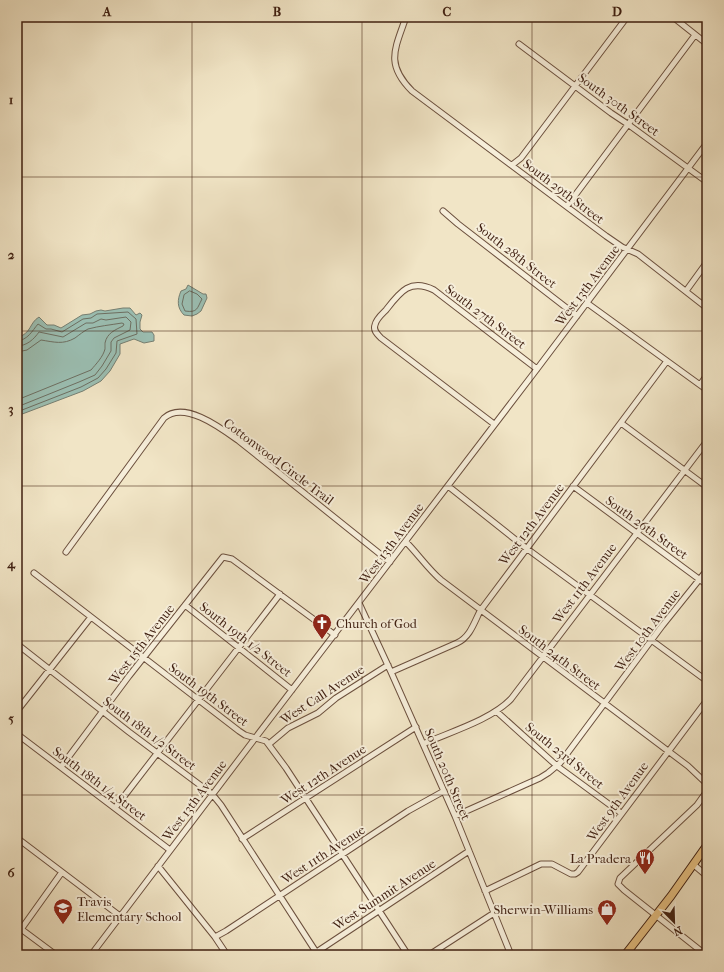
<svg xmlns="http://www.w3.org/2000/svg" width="724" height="972" font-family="'IM FELL French Canon',serif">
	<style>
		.water { fill: #9bbfb3; stroke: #767f72 }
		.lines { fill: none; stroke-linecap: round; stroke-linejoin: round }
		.shore { stroke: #6d6f62; stroke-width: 1 }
		.minor-casing { stroke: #6c503e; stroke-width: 7 }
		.major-casing { stroke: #3f1f11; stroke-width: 9 }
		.minor { stroke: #f6eeda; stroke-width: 5 }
		.major { stroke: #e8c283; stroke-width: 7 }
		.grid { fill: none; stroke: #3f1f11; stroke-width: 1; stroke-opacity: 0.55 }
		.labels { text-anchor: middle; stroke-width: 4; stroke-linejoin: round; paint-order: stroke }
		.street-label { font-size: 13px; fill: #3f1f11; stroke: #f6eeda }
		.poi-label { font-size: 13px; fill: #3f1f11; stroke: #f6eeda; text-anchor: start }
		.neatline { fill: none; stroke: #3f1f11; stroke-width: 1.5 }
		.grid-label { font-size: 13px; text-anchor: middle; font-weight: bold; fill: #3f1f11 }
	</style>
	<rect width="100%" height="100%" fill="#f1e5c6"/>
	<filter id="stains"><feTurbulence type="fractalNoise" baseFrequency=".005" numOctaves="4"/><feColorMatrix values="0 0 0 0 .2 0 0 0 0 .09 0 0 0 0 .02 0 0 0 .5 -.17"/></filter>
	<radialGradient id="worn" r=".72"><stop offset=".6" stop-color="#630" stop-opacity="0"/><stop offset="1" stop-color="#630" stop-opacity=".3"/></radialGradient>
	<!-- water -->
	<path class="water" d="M188,285L203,294H206L207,298L201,311L197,314L192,316L184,315C177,308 177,300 181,291L186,289Z
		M123,308H130L136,315L140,313L142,315L140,322V329L143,332H152L154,335V341L144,343L134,339L120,344V354L110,371L101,381L83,391L17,416V338C32,333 29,323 39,317L47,325H54L61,328L82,315L90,314L96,311L101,310L105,311Z"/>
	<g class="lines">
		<!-- shore -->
		<path class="shore" d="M190,291L197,294L202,299C197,308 198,313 185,311L182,304L184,295Z
			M17,341C28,340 32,331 38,324L46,329H51L62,332L83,319L91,318L97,314L128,312L136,319L137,334L117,341L116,353L106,369L98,378L81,387L17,412
			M17,346C27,346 34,339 39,332L63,337L86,323H93L101,319L106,320L126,317L131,322L130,330L114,338L111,342V351L102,366L95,375L79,382L17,407
			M17,352L27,350L41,340C54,342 63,345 75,338C79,335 84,331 88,329C99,326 110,325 122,323L124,324L123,326C115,330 107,333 105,343C105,343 105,348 105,349C103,357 96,364 91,370L17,400"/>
		<defs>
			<path id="minor" d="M406,17C395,49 385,64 412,91L606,236L622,247L638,254L707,308
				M673,17L707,44
				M519,44L611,113L629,125L707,182
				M512,165L521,158L627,17
				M567,206L695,35
				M443,211L458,224L577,316
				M686,291L707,262
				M587,303L707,390
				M700,385L707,375
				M621,423L707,487
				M494,424L381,338C377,334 373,330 375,325C376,319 382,314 386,310C400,292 410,278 434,290L537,369
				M448,486L526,548L707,681
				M573,486L707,585
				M406,542C418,554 428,569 441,580L688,766L707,784
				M66,552L164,418C184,400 221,428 239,441L390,562
				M34,573L239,731L245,735L266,741L286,768L408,955
				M359,603L391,672L455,816L511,955
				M185,605L292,690
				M17,644L129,732L212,794L221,805L318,955
				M391,672L457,643C470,637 474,623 480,611L667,361
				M17,711L91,617
				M496,711L557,766L621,813
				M17,734L170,850
				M269,744L288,728L318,713L336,698L388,665
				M423,744C450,732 491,720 511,699L707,441
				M61,767L129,676L223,557L232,559L335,635
				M115,808L280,594
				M455,816L540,778L548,773L560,763L662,626L707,570
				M17,838L120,916
				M242,839L416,727
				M694,865L707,876
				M158,866L215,937L227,955
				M485,891L541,864H552L571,874H575L578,872L707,700
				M17,926L56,955
				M17,935L62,872
				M215,937L226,931L408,811L444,791
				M91,955L256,737L537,369L707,143
				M312,955L469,851
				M429,955L494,913
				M706,955L624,890L618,884L620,878L697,805L707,791"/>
			<path id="major" d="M625,955L671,896L707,845"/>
		</defs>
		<!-- minor casing -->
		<use href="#minor" class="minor-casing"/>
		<!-- major casing -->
		<use href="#major" class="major-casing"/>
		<!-- minor -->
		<use href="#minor" class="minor"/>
		<!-- major -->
		<use href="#major" class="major"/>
	</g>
	<!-- grid -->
	<path class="grid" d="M192,17V955M362,17V955M532,17V955M17,177H707M17,331H707M17,486H707M17,641H707M17,795H707"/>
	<!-- icons -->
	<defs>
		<symbol id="church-pin" viewBox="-11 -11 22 30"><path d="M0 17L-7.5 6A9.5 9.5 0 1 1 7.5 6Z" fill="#8f2418" stroke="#f6eeda"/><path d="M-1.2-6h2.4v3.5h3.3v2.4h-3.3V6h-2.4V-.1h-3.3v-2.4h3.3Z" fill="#fff"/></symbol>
		<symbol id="restaurant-pin" viewBox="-11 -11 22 30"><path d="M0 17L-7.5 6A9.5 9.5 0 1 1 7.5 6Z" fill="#8f2418" stroke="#f6eeda"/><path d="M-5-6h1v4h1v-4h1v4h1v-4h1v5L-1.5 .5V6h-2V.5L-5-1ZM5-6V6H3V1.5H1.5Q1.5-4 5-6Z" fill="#fff"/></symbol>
		<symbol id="school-pin" viewBox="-11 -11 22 30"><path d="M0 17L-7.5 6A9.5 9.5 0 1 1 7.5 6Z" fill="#8f2418" stroke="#f6eeda"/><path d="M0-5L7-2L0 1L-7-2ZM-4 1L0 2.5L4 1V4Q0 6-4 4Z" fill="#fff"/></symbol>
		<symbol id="shop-pin" viewBox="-11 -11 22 30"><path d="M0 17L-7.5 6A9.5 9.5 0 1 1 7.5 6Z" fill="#8f2418" stroke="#f6eeda"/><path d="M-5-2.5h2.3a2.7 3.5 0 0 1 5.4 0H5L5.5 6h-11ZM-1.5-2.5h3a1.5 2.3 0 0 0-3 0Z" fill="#fff"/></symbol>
	</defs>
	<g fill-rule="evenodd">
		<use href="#church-pin" x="311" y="612" width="22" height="30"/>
		<use href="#restaurant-pin" x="634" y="847" width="22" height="30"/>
		<use href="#school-pin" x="52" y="897" width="22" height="30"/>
		<use href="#shop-pin" x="596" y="898" width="22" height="30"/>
	</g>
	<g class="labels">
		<!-- street labels -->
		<g class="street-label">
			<text transform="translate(619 104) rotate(36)" y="5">South 30th Street</text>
			<text transform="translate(564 191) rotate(37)" y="5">South 29th Street</text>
			<text transform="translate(517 255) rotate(38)" y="5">South 28th Street</text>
			<text transform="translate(587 285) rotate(-53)" y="5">West 13th Avenue</text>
			<text transform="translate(486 316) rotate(37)" y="5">South 27th Street</text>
			<text transform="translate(279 461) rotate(37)" y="5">Cottonwood Circle Trail</text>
			<text transform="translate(531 524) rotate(-53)" y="5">West 12th Avenue</text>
			<text transform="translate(647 527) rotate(36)" y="5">South 26th Street</text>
			<text transform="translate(391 543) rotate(-53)" y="5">West 13th Avenue</text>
			<text transform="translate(584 583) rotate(-53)" y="5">West 11th Avenue</text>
			<text transform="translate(647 630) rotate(-53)" y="5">West 10th Avenue</text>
			<text transform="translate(246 639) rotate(38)" y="5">South 19th 1/2 Street</text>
			<text transform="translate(141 644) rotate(-52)" y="5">West 15th Avenue</text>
			<text transform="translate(560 657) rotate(37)" y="5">South 24th Street</text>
			<text transform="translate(209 694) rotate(37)" y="5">South 19th Street</text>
			<text transform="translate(322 694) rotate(-33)" y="5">West Call Avenue</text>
			<text transform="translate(150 733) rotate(37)" y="5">South 18th 1/2 Street</text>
			<text transform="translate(565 755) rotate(39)" y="5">South 23rd Street</text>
			<text transform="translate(323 774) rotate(-33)" y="5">West 12th Avenue</text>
			<text transform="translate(448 774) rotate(67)" y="5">South 20th Street</text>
			<text transform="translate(100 783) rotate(37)" y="5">South 18th 1/4 Street</text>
			<text transform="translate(194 800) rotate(-53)" y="5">West 13th Avenue</text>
			<text transform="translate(617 801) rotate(-54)" y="5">West 9th Avenue</text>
			<text transform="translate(323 854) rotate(-33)" y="5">West 11th Avenue</text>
			<text transform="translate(384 894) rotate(-33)" y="5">West Summit Avenue</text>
		</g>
		<!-- poi labels -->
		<g class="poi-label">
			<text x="336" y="628">Church of God</text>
			<text x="631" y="863" text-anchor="end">La Pradera</text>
			<text x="77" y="906">Travis<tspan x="77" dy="15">Elementary School</tspan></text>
			<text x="593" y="914" text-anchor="end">Sherwin-Williams</text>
		</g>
	</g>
	<!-- margin -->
	<rect width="724" height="972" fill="none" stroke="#f1e5c6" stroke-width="44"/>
	<!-- north arrow -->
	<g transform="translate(674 922) rotate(157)" stroke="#f6eeda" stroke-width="3" paint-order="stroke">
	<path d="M0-3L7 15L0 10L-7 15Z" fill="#3f1f11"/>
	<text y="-6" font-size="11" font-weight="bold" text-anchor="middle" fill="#3f1f11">N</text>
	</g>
	<rect x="22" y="22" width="680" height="928" class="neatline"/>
	<g class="grid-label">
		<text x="107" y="16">A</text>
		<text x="277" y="16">B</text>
		<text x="447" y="16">C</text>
		<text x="617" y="16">D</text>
		<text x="11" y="104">1</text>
		<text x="11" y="259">2</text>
		<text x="11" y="413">3</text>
		<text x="11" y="568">4</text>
		<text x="11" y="723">5</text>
		<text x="11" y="877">6</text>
	</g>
	<rect width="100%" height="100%" filter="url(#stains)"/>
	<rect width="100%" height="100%" fill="url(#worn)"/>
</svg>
